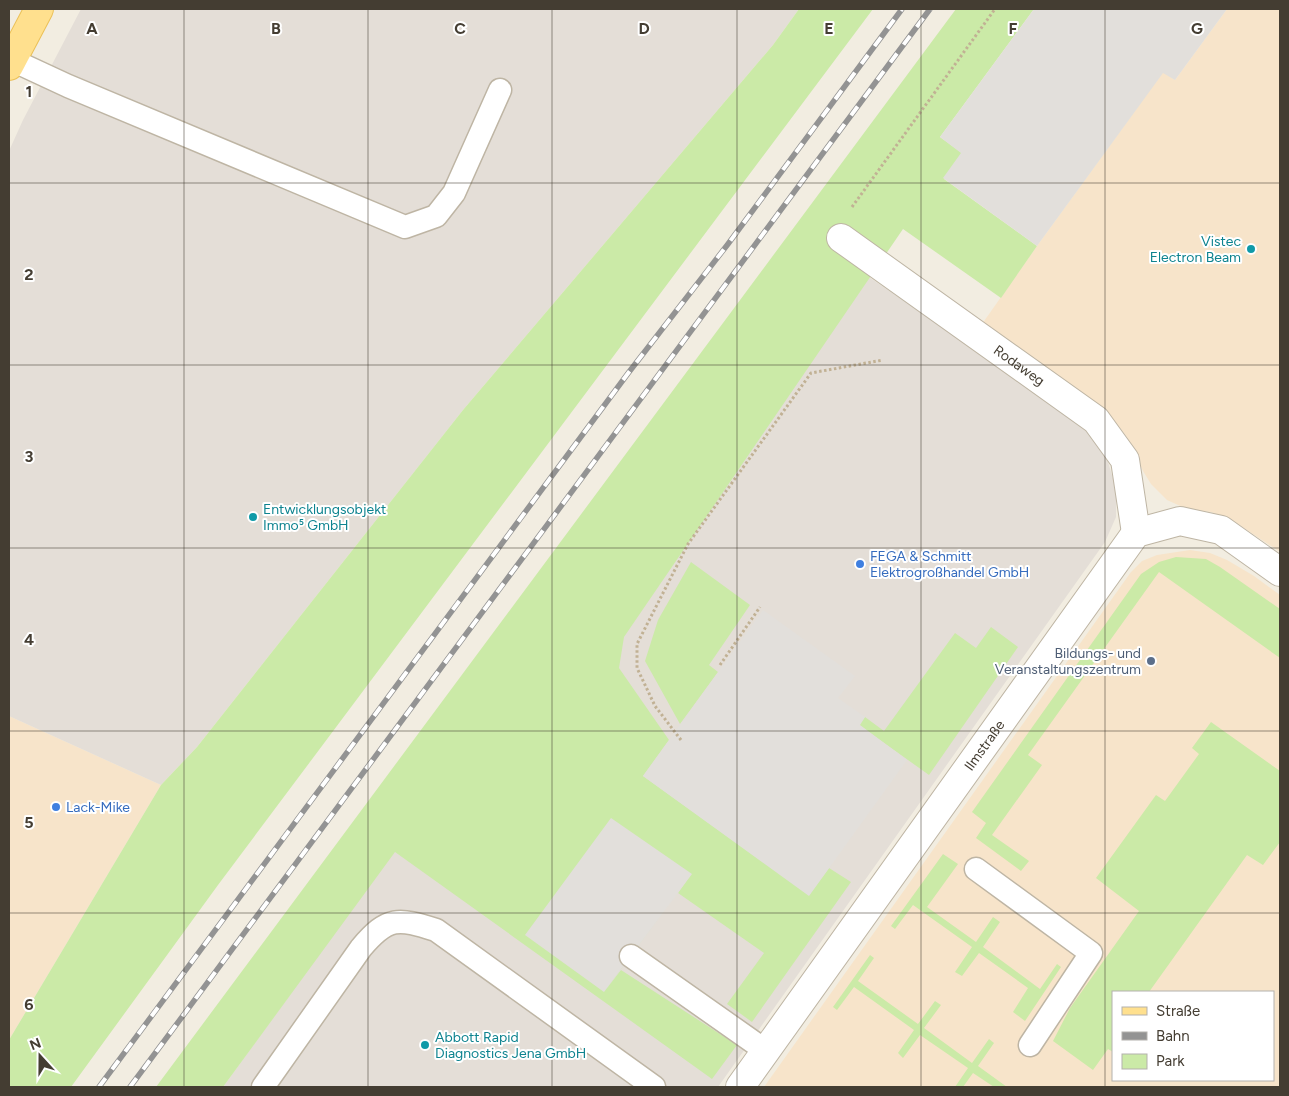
<svg xmlns="http://www.w3.org/2000/svg" width="1289" height="1096" font-family="Figtree,sans-serif">
	<style>
		.commercial { fill: #f7e4ca; fill-rule: evenodd }
		.industrial { fill: #e4ded7 }
		.green { fill: #cbeaa7 }
		.parking { fill: #e2dfdb }
		.lines { fill: none; stroke-linecap: round; stroke-linejoin: round }
		.lane-casing { stroke: #beb5a4; stroke-width: 25 }
		.street-casing { stroke: #beb5a4; stroke-width: 30 }
		.primary-casing { stroke: #ebc057; stroke-width: 30 }
		.path { stroke: #c1b194; stroke-width: 3; stroke-dasharray: 2.5 2.5; stroke-linecap: butt }
		.lane { stroke: #fff; stroke-width: 22 }
		.street { stroke: #fff; stroke-width: 28 }
		.primary { stroke: #ffe08e; stroke-width: 28 }
		.rail-casing { stroke: #939393; stroke-width: 5.5 }
		.rail { stroke: #fff; stroke-width: 4; stroke-dasharray: 11; stroke-linecap: butt }
		.grid { fill: none; stroke: #443d32; stroke-width: 1; stroke-opacity: 0.55 }
		.culture-dot { fill: #0f9aa8; stroke: #fff; stroke-width: 2 }
		.shop-dot { fill: #3f7fe0; stroke: #fff; stroke-width: 2 }
		.service-dot { fill: #5c6f8a; stroke: #fff; stroke-width: 2 }
		.labels { text-anchor: middle; stroke-width: 4; stroke-linejoin: round; paint-order: stroke }
		.culture-label { font-size: 14px; fill: #0d838f; stroke: #fff; text-anchor: start }
		.street-label { font-size: 14px; fill: #443d32; stroke: #fff }
		.shop-label { font-size: 14px; fill: #366cbe; stroke: #fff; text-anchor: start }
		.service-label { font-size: 14px; fill: #4e5e75; stroke: #fff; text-anchor: end }
		.grid-label { font-size: 16px; text-anchor: middle; font-weight: bold; fill: #443d32; stroke: #fff; stroke-width: 4; stroke-linejoin: round; paint-order: stroke }
	</style>
	<rect width="100%" height="100%" fill="#f2ede1"/>
	<!-- commercial -->
	<path class="commercial" d="M1227,9H1280V552L1232,520L1211,512L1187,509L1167,500L1151,484L1143,471L1127,437L1113,419L1084,395L982,324L1037,246L1163,72L1175,80Z
		M1190,550L1210,553L1227,560L1254,576L1280,595V1087H764L1131,572L1142,561L1157,555ZM1113,992H1273V1080H1113Z
		M9,716L161,785L9,1040Z"/>
	<!-- industrial -->
	<path class="industrial" d="M81,9H799L773,45L463,410L197,747L161,785L9,716V151L23,120Z
		M829,250L1074,416L1095,436L1107,459L1116,488V517L1105,542L718,1087H223Z"/>
	<!-- green -->
	<path class="green" d="M799,9H873L218,885L71,1087H9V1040L161,785L197,747L463,410L773,45Z
		M956,9H1034L940,137L962,153L944,179L1037,246L1001,298L903,229L624,637L619,668L669,740L643,776L809,895L829,868L851,882L752,1022L727,1004L764,953L678,893L691,874L604,992L621,970L737,1045L712,1079L395,852L223,1087H156Z
		M1176,557L1206,559L1220,567L1280,609V658L1159,572L1028,755L1042,765L992,835L1029,861L1021,871L976,838L986,823L972,812L1141,574L1159,562Z
		M691,562L750,605L709,665L718,672L680,724L645,661L658,620Z
		M991,627L1018,647L929,775L859,725L865,717L884,731L955,633L976,648Z
		M1211,722L1280,771V842L1263,865L1247,855L1149,992H1113V1052L1108,1049L1093,1070L1053,1041L1070,1008L1139,911L1096,878L1156,795L1165,801L1199,754L1192,748Z
		M943,854L958,864L927,907L976,942L993,917L1000,922L983,947L1040,989L1057,964L1061,967L1025,1021L1013,1012L1028,988L979,953L962,976L955,972L972,947L913,905L895,929L891,926Z
		M870,955L874,958L858,981L918,1024L935,1001L941,1005L924,1028L972,1063L989,1039L994,1043L978,1066L1007,1087H994L973,1073L963,1087H955L968,1068L920,1035L903,1058L898,1053L914,1030L854,987L837,1010L833,1007Z"/>
	<!-- parking -->
	<path class="parking" d="M1034,9H1227L1175,80L1163,73L1037,246L943,178L961,153L940,137Z
		M763,610L855,676L838,698L865,717L860,725L907,760L809,896L643,776Z
		M611,818L692,874L604,992L525,935Z"/>
	<g class="lines">
		<defs>
			<path id="lane" d="M12,60L68,86L405,227L436,216L454,193L500,90
				M976,869L1091,953L1030,1045
				M631,956L766,1051
				M263,1087L361,948C388,916 398,918 436,930L654,1087"/>
			<g id="street">
				<path id="s1" d="M841,238L1096,420L1125,460L1136,533"/>
				<path id="s2" d="M740,1087L1136,533L1180,521L1221,530L1280,572"/>
			</g>
			<path id="primary" d="M9,66L39,9"/>
		</defs>
		<!-- lane casing -->
		<use href="#lane" class="lane-casing"/>
		<!-- street casing -->
		<use href="#street" class="street-casing"/>
		<!-- primary casing -->
		<use href="#primary" class="primary-casing"/>
		<!-- path -->
		<path class="path" d="M852,207L995,9
			M720,665L760,607
			M681,740L655,706L637,668V644L688,544L811,373L883,360"/>
		<!-- lane -->
		<use href="#lane" class="lane"/>
		<!-- street -->
		<use href="#street" class="street"/>
		<!-- primary -->
		<use href="#primary" class="primary"/>
		<defs>
			<path id="rail" d="M99,1087L629,372L728,244L902,9
				M130,1087L930,9"/>
		</defs>
		<!-- rail casing -->
		<use href="#rail" class="rail-casing"/>
		<!-- rail -->
		<use href="#rail" class="rail"/>
	</g>
	<!-- grid -->
	<path class="grid" d="M184,9V1087M368,9V1087M552,9V1087M737,9V1087M921,9V1087M1105,9V1087M9,183H1280M9,365H1280M9,548H1280M9,731H1280M9,913H1280"/>
	<!-- markers -->
	<g class="culture-dot">
		<circle cx="1251" cy="249" r="5"/>
		<circle cx="253" cy="517" r="5"/>
		<circle cx="425" cy="1045" r="5"/>
	</g>
	<g class="shop-dot">
		<circle cx="860" cy="564" r="5"/>
		<circle cx="56" cy="807" r="5"/>
	</g>
	<circle class="service-dot" cx="1151" cy="661" r="5"/>
	<g class="labels">
		<!-- culture labels -->
		<g class="culture-label">
			<text x="1241" y="246" text-anchor="end">Vistec<tspan x="1241" dy="16">Electron Beam</tspan></text>
			<text x="263" y="514">Entwicklungsobjekt<tspan x="263" dy="16">Immo⁵ GmbH</tspan></text>
			<text x="435" y="1042">Abbott Rapid<tspan x="435" dy="16">Diagnostics Jena GmbH</tspan></text>
		</g>
		<!-- street labels -->
		<g class="street-label">
			<text dy="5" stroke="none"><textPath href="#s1" startOffset="219">Rodaweg</textPath></text>
			<text dy="5" stroke="none"><textPath href="#s2" startOffset="420">Ilmstraße</textPath></text>
		</g>
		<!-- shop labels -->
		<g class="shop-label">
			<text x="870" y="561">FEGA &amp; Schmitt<tspan x="870" dy="16">Elektrogroßhandel GmbH</tspan></text>
			<text x="66" y="812">Lack-Mike</text>
		</g>
		<!-- service labels -->
		<g class="service-label">
			<text x="1141" y="658">Bildungs- und<tspan x="1141" dy="16">Veranstaltungszentrum</tspan></text>
		</g>
	</g>
	<g class="grid-label">
		<text x="92" y="34">A</text>
		<text x="276" y="34">B</text>
		<text x="460" y="34">C</text>
		<text x="644" y="34">D</text>
		<text x="829" y="34">E</text>
		<text x="1013" y="34">F</text>
		<text x="1197" y="34">G</text>
		<text x="29" y="97">1</text>
		<text x="29" y="280">2</text>
		<text x="29" y="462">3</text>
		<text x="29" y="645">4</text>
		<text x="29" y="828">5</text>
		<text x="29" y="1010">6</text>
	</g>
	<!-- border -->
	<rect width="1289" height="1096" fill="none" stroke="#443d32" stroke-width="20"/>
	<!-- legend -->
	<rect x="1112" y="991" width="162" height="90" fill="#ffffff" stroke="#b4b1ad"/>
	<rect x="1122" y="1007" width="25" height="8" fill="#ffe08e" stroke="#b4b1ad"/>
	<text x="1156" y="1016" font-size="15" fill="#443d32">Straße</text>
	<rect x="1122" y="1032" width="25" height="8" fill="#939393" stroke="#b4b1ad"/>
	<text x="1156" y="1041" font-size="15" fill="#443d32">Bahn</text>
	<rect x="1122" y="1054" width="25" height="15" fill="#cbeaa7" stroke="#b4b1ad"/>
	<text x="1156" y="1066" font-size="15" fill="#443d32">Park</text>
	<!-- north arrow -->
	<g transform="translate(40 1056) rotate(339)" stroke="#ffffff" stroke-width="4" paint-order="stroke">
	<path d="M0-4L9 19L0 12L-9 19Z" fill="#443d32"/>
	<text y="-8" font-size="14" font-weight="bold" text-anchor="middle" fill="#443d32">N</text>
	</g>
</svg>
